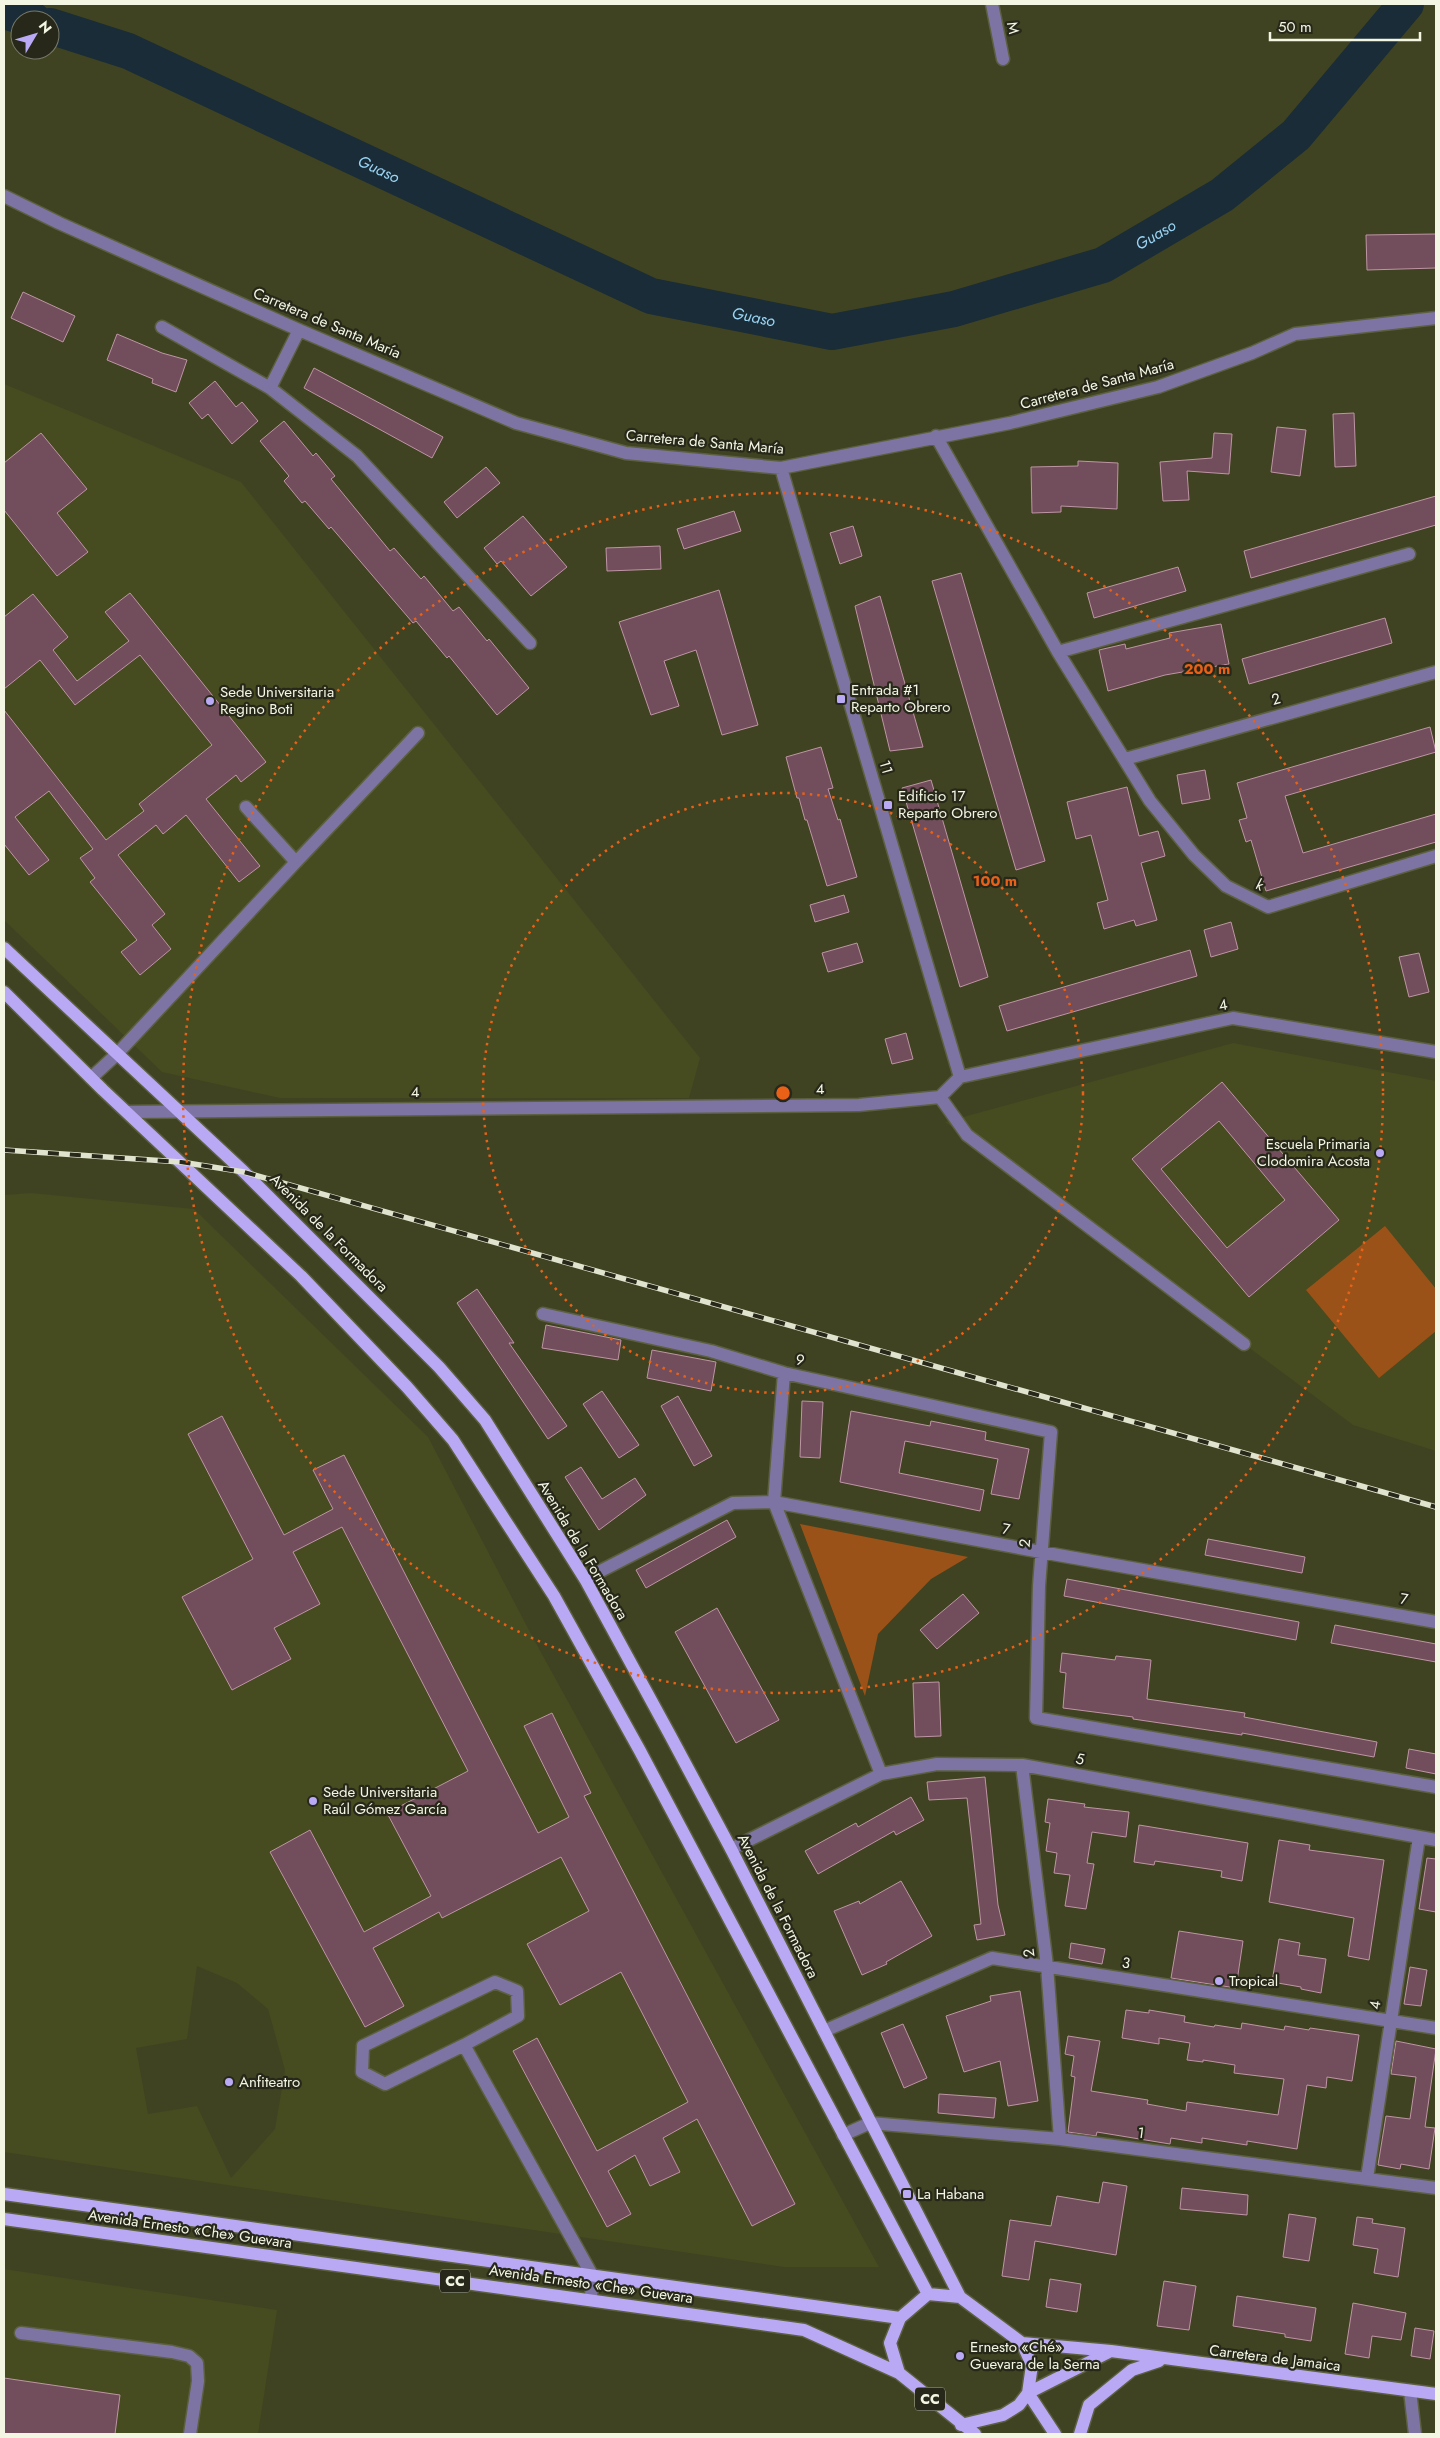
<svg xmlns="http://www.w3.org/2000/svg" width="1440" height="2438" font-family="Jost,sans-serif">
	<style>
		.built { fill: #474b20; fill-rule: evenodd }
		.green { fill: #9b5218 }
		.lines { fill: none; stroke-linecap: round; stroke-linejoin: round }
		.river { stroke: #192c37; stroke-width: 36 }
		.building { fill: #724d5c; stroke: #be95a5; fill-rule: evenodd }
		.minor-casing { stroke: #5d6040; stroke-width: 15 }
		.major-casing { stroke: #5d6040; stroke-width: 15 }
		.minor { stroke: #7e74a3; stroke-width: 12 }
		.major { stroke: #b9a9f5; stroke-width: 12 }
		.rail-casing { stroke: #e0e3ce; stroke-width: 5.5 }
		.rail { stroke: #272819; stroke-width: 4; stroke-dasharray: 11; stroke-linecap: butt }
		.ring { fill: none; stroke: #e96117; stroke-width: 2.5; stroke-dasharray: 2.5 5 }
		.poi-dot { fill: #baaaf6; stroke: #272819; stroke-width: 2 }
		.labels { text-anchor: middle; stroke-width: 4.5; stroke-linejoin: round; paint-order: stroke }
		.shield { fill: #272819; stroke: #b6b8a6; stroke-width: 1 }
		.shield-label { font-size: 14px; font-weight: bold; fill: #f3f6e2 }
		.street-label { font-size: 15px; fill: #f3f6e2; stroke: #272819 }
		.poi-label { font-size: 15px; fill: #f3f6e2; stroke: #272819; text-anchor: start }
		.water-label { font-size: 16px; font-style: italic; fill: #9ad4f4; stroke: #272819 }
		.centre { fill: #e96117; stroke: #272819; stroke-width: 2.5 }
		.ring-label { font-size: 15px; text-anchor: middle; font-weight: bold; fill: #e96117; stroke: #272819; stroke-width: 4.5; stroke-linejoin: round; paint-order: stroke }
	</style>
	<rect width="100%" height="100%" fill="#404321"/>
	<!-- built -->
	<path class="built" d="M4,384L241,482L700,1058L689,1098H280L162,1072L4,920Z
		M1233,1043L1436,1081V1451L1353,1425L945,1122Z
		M31,1193L194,1209L428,1437L532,1636L879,2267H784L4,2152V1195ZM197,1966L237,1983L268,2009L285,2070L275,2129L231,2178L197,2106L148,2114L136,2048L187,2039Z
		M4,2269L277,2310L258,2434H4Z"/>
	<!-- green -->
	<path class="green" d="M1385,1226L1436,1289V1331L1379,1378L1306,1290Z
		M800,1524L968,1557L931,1579L878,1634L865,1696Z"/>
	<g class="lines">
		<!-- river -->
		<g class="river">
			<path d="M4,11L33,20"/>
			<path id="s1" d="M50,26L128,51L651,296L832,332L954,309L1103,265L1222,195L1296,135L1406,4"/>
		</g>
	</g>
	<!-- building -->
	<path class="building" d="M1436,234V268L1367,270L1366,235Z
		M23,292L75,316L63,342L11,318Z
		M117,334L162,353L187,360L176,392L152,383L153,379L107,360Z
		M314,368L443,437L432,458L304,388Z
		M215,381L236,407L242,402L258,421L232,444L208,414L202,419L189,403Z
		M1354,413L1356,466L1335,467L1333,414Z
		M284,421L313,456L316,453L335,476L331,479L390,551L394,548L421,579L424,576L453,611L459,607L487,641L489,639L529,688L497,715L449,656L447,658L416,621L413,623L331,527L329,529L305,501L302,503L284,481L289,476L260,441Z
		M1277,427L1306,430L1300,476L1271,472Z
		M41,433L87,489L57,513L88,552L57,576L4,510V463Z
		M1214,433L1232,434L1229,474L1187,471L1189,500L1163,501L1160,462L1212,458Z
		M1078,461L1118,463L1117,509L1061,506V512L1032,513L1031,467L1078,466Z
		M486,467L500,483L457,518L444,502Z
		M1436,496V525L1251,578L1244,551Z
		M734,511L741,531L684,549L677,529Z
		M523,516L567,567L531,596L501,561L497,564L484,548Z
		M853,526L862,556L840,564L830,533Z
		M660,546L661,569L607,571L606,548Z
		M1178,567L1186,591L1094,618L1087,593Z
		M961,573L1045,861L1016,870L932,581Z
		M719,590L758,725L722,735L696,650L664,661L679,706L651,715L619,622Z
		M130,593L266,762L241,782L236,775L206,799L260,866L239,882L186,815L163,834L156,825L118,855L165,914L152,925L171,949L140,975L121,952L137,940L90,882L95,878L80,858L93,849L49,791L15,817L49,860L29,875L4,844V710L106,840L144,811L139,804L212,745L140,655L75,705L40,660L4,689V617L33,594L68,637L53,650L77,681L129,641L105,612Z
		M880,596L923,747L890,751L855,606Z
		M1385,618L1392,643L1249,684L1242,659Z
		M1221,624L1229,664L1165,675L1108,691L1099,650L1125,644L1126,649L1170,638L1169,633Z
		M1430,727L1436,752L1285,796L1303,853L1436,814V842L1266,891L1251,840L1246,842L1239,820L1247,818L1237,783Z
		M821,747L833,788L828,789L838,820L840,819L857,877L827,886L807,820H805L799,798H797L786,757Z
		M1205,770L1210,799L1182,804L1177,775Z
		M931,780L988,977L960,987L902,788Z
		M1127,787L1139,836L1158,831L1165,856L1141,863L1157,920L1136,926L1134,920L1104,929L1097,903L1108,900L1091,835L1076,839L1067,802Z
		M844,895L849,912L815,922L810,905Z
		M1231,922L1238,949L1211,957L1204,930Z
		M857,943L863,962L828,972L822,953Z
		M1190,950L1197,976L1007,1031L999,1006Z
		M1419,953L1429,992L1409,997L1399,957Z
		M906,1033L913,1059L892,1064L885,1039Z
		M1222,1082L1339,1220L1249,1297L1132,1159ZM1219,1121L1285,1200L1227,1248L1161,1169Z
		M477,1289L514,1343H509L567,1426L548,1439L457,1303Z
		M546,1325L621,1340L618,1360L542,1348Z
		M652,1350L716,1362L711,1391L647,1378Z
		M602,1391L639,1445L619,1458L583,1404Z
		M678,1396L712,1456L694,1466L661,1406Z
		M802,1401L823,1402L820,1458L800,1457Z
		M851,1411L930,1426L931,1421L986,1432L985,1440L1029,1449L1019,1499L991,1494L998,1459L905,1441L899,1473L984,1490L980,1511L840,1482Z
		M222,1416L284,1535L333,1509L313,1470L344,1455L538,1833L569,1817L524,1726L552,1713L591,1793L584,1796L795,2204L752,2226L697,2119L663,2138L680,2172L650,2186L635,2155L608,2171L631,2214L607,2227L513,2051L537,2038L597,2151L688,2102L621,1972L560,2005L527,1944L589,1911L561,1857L442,1918L439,1912L373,1948L404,2006L365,2027L270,1852L310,1830L364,1932L431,1896L387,1813L468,1771L342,1527L293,1552L320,1604L274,1628L291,1659L232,1690L182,1597L253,1559L188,1434Z
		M581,1467L602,1499L635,1478L646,1495L599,1530L565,1477Z
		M727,1520L736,1537L646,1588L636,1570Z
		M1208,1539L1305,1557L1302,1573L1205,1555Z
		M1067,1579L1299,1622L1296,1640L1064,1596Z
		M963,1594L979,1613L937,1649L920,1630Z
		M717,1608L779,1720L736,1743L675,1632Z
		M1335,1625L1436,1644V1662L1331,1643Z
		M1062,1653L1115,1660L1116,1656L1151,1660L1147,1699L1245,1713L1244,1717L1377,1742L1374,1757L1242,1733V1735L1133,1719V1717L1063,1708L1066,1673L1060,1672Z
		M939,1682L941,1736L915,1737L913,1683Z
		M1409,1749L1436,1754V1774L1406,1768Z
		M985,1777L998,1905L1005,1935L977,1940L974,1925L981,1924L967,1798L929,1800L927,1782Z
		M911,1797L924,1820L896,1835L894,1831L818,1874L805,1851L856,1823L858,1827Z
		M1048,1799L1085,1804L1084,1807L1129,1812L1126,1837L1092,1832L1087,1863L1094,1864L1086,1909L1065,1906L1070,1875L1054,1873L1057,1853L1046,1851L1050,1823L1045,1822Z
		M1139,1825L1248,1843L1242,1881L1221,1877L1222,1871L1155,1861L1154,1865L1134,1862Z
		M1279,1840L1310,1845L1309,1850L1384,1860L1369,1960L1348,1956L1354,1918L1269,1902Z
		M1427,1858L1436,1859V1912L1419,1909Z
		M901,1881L932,1936L886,1962L887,1964L862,1975L834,1911L859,1901L860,1904Z
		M1179,1931L1243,1941L1236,1988L1171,1978Z
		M1279,1939L1300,1943L1298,1955L1326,1959L1321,1993L1301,1989V1987L1272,1982Z
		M1071,1943L1105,1949L1102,1964L1069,1958Z
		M1410,1967L1427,1970L1421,2006L1404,2004Z
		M1020,1991L1038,2101L1008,2106L1000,2061L964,2072L946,2016L991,2001L990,1996Z
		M1126,2010L1149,2013V2010L1185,2016L1184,2022L1214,2027L1215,2025L1241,2029L1242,2023L1284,2030L1285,2026L1309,2030L1310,2028L1359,2035L1352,2081L1327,2077L1326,2088L1307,2085L1297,2149L1247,2141V2145L1202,2138V2143L1171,2138L1170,2144L1097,2132L1096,2136L1068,2132L1075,2077L1071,2076L1074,2056L1065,2054L1068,2036L1100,2041L1091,2091L1148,2100L1147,2104L1186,2111L1187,2102L1278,2115L1284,2079L1234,2073L1235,2065L1203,2060V2062L1187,2060L1190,2043L1159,2038V2044L1122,2038Z
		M903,2024L927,2078L904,2088L881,2033Z
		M1396,2041L1436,2049L1425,2127L1435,2128L1429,2169L1401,2164L1400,2169L1378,2165L1386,2116L1410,2119L1416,2077L1391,2074Z
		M939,2094L996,2098L994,2118L938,2113Z
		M1103,2182L1127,2186L1116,2255L1035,2241L1029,2280L1002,2276L1010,2220L1051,2226L1057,2196L1099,2203Z
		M1182,2188L1248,2195L1247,2215L1180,2209Z
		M1289,2214L1316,2218L1309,2261L1283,2257Z
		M1357,2217L1373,2219L1372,2223L1405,2228L1398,2277L1374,2273L1378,2249L1353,2245Z
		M1050,2279L1081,2284L1077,2312L1046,2307Z
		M1164,2281L1196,2286L1189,2330L1157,2326Z
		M1237,2296L1316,2308L1311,2341L1285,2337V2334L1233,2326Z
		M1353,2303L1406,2313L1401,2340L1372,2336L1369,2358L1345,2354Z
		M1415,2328L1434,2331L1430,2359L1411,2356Z
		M4,2378L120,2395L115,2434H4Z"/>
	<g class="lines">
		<defs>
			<path id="minor" d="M992,4L1003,59
				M4,196L59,223L299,330L516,423L626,453L781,468L1010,423L1158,387L1252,353L1295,334L1436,318
				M162,327L270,388
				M299,330L270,388L357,456L530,643
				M936,436L1058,652L1150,801L1194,855L1226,886L1268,907L1436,856
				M781,468L960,1077
				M1058,652L1409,554
				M1125,759L1436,672
				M296,862L418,733
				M91,1078L117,1054L296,862L246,807
				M940,1097L967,1135L1244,1344
				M127,1112L859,1105L940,1097L960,1077L1233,1018L1436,1052
				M543,1314L711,1351L784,1373L1051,1432L1039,1586L1036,1718L1436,1787
				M784,1373L774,1502L881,1774
				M585,1579L733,1503L774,1502L1041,1552L1436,1622
				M1022,1765L1047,1966L1060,2139
				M731,1849L881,1774L937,1764L1022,1765L1436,1840
				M824,2031L992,1958L1436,2028
				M464,2045L518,2016L517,1991L495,1982L363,2046L362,2072L385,2084L464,2045L592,2275L591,2300
				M843,2135L870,2123L1060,2139L1436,2188
				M1367,2178L1419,1837
				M21,2333L172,2352L189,2356L197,2363L198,2381L190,2434
				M1410,2391L1415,2434"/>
			<path id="major" d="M4,948L244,1172L439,1367L485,1420L585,1579L670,1735L731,1849L960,2297
				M4,992L103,1090L301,1276L407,1387L453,1440L554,1596L640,1751L928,2294
				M4,2194L900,2318
				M4,2219L804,2330L899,2373
				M1022,2343L1111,2351L1436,2394
				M1028,2393L1111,2351
				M1028,2393L1055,2434
				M961,2425L1003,2415L1019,2405L1028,2393L1032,2365L1022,2343L960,2297L928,2294L900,2318L890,2343L899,2373L975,2434
				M1080,2434L1089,2405L1132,2370L1159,2361"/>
		</defs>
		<!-- minor casing -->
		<use href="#minor" class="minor-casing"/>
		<!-- major casing -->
		<use href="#major" class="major-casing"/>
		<!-- minor -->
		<use href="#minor" class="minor"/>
		<!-- major -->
		<use href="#major" class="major"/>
		<defs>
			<path id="rail" d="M4,1150L181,1162L244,1172L1436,1507"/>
		</defs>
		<!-- rail casing -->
		<use href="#rail" class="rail-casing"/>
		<!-- rail -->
		<use href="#rail" class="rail"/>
	</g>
	<!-- distance rings -->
	<g class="ring">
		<circle cx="783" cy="1093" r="300"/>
		<circle cx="783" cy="1093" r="600"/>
	</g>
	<!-- markers -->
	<g class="poi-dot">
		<rect x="836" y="694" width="10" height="10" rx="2.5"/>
		<circle cx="210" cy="701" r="5"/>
		<rect x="883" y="800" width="10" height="10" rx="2.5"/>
		<circle cx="1380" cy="1153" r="5"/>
		<circle cx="313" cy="1801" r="5"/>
		<circle cx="1219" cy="1981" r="5"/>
		<circle cx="229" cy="2082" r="5"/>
		<rect x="902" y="2189" width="10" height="10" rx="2.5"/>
		<circle cx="960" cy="2356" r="5"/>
	</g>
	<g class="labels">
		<!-- shield labels -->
		<g class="shield">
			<rect x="440" y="2269.5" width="30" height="23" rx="4"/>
			<rect x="915" y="2387.5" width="30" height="23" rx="4"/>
		</g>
		<g class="shield-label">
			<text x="455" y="2286">CC</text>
			<text x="930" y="2404">CC</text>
		</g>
		<!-- street labels -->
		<g class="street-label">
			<text transform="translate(1013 28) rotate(78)" y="5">M</text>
			<text transform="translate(327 323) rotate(23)" y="5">Carretera de Santa María</text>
			<text transform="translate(1097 384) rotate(-15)" y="5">Carretera de Santa María</text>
			<text transform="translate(705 442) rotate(5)" y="5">Carretera de Santa María</text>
			<text transform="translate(1276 699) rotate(-16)" y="5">2</text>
			<text transform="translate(886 767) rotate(74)" y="5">11</text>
			<text transform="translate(1260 885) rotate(27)" y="5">k</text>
			<text transform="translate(1223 1005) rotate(-9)" y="5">4</text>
			<text x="820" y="1094">4</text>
			<text x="415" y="1097">4</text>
			<text transform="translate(329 1233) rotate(45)" y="5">Avenida de la Formadora</text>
			<text transform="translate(800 1360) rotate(12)" y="5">9</text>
			<text transform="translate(1006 1529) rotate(11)" y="5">7</text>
			<text transform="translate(1025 1543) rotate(-85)" y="5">2</text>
			<text transform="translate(583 1550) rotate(59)" y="5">Avenida de la Formadora</text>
			<text transform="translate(1404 1599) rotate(10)" y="5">7</text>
			<text transform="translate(1080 1759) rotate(10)" y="5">5</text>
			<text transform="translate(778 1906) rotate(63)" y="5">Avenida de la Formadora</text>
			<text transform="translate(1029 1953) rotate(-97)" y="5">2</text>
			<text transform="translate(1126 1963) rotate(9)" y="5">3</text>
			<text transform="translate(1375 2005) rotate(-81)" y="5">4</text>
			<text transform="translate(1141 2133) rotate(7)" y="5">1</text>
			<text transform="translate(190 2229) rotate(8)" y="5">Avenida Ernesto «Che» Guevara</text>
			<text transform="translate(591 2284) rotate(8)" y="5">Avenida Ernesto «Che» Guevara</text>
			<text transform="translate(1275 2358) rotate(7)" y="5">Carretera de Jamaica</text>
		</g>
		<!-- poi labels -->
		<g class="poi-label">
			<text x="851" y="695">Entrada #1<tspan x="851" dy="17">Reparto Obrero</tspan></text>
			<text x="220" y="697">Sede Universitaria<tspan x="220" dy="17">Regino Boti</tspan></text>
			<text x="898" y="801">Edificio 17<tspan x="898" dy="17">Reparto Obrero</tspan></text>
			<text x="1370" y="1149" text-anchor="end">Escuela Primaria<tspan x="1370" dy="17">Clodomira Acosta</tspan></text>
			<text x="323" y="1797">Sede Universitaria<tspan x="323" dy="17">Raúl Gómez García</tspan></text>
			<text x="1229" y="1986">Tropical</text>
			<text x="239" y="2087">Anfiteatro</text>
			<text x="917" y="2199">La Habana</text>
			<text x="970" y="2352">Ernesto «Ché»<tspan x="970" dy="17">Guevara de la Serna</tspan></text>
		</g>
		<!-- water labels -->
		<g class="water-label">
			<text dy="6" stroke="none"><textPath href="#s1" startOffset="359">Guaso</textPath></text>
			<text dy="6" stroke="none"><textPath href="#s1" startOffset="1184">Guaso</textPath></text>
			<text dy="6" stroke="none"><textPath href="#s1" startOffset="764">Guaso</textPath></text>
		</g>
	</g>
	<circle cx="783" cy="1093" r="8" class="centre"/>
	<g class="ring-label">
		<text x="1207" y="674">200 m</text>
		<text x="995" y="886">100 m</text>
	</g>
	<!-- border -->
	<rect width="1440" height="2438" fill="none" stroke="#f3f6e2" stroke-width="10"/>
	<!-- north arrow -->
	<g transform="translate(35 35) rotate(52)"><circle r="24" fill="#272819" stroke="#797a69"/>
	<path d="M0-4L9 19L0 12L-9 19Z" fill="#baaaf6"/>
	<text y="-8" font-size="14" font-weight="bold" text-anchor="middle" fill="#f3f6e2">N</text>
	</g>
	<!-- scale -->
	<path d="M1270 32v8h150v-8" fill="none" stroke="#f3f6e2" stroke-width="2.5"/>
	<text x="1278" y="32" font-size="15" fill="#f3f6e2" stroke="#272819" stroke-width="4" paint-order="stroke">50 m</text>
</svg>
